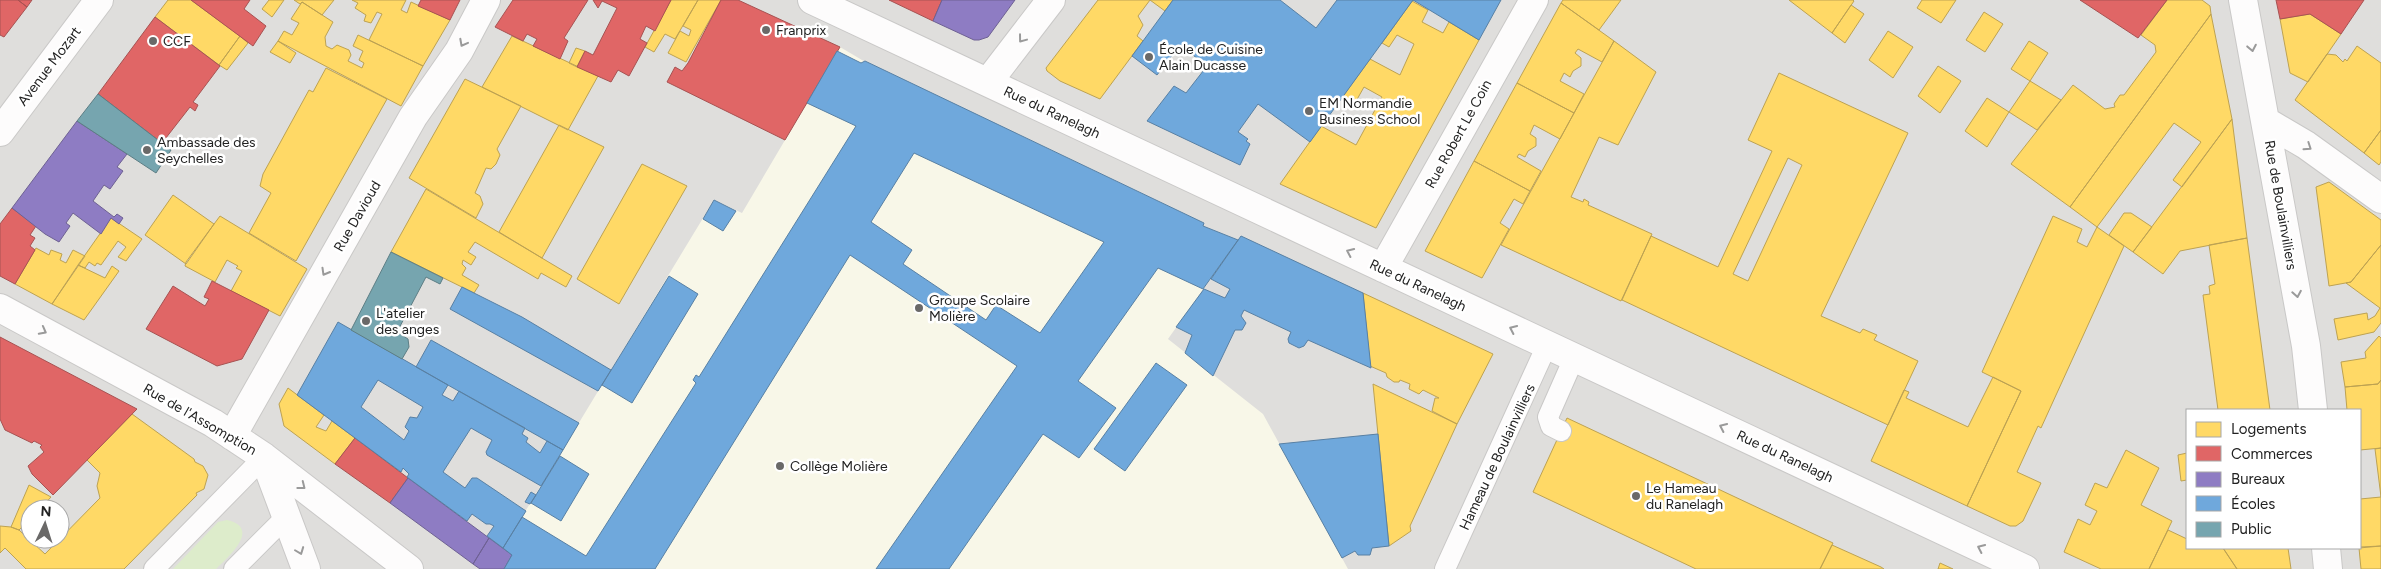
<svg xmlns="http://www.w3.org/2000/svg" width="2381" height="569" font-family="Figtree,sans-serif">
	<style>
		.residential { fill: #dfdedc; fill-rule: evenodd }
		.education { fill: #f8f7e8 }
		.grass { fill: #ddeccb }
		.homes { fill: #ffd966; stroke: #bda252; fill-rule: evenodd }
		.shops { fill: #e06666; stroke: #a75252 }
		.offices { fill: #8e7cc3; stroke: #6e6193 }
		.schools { fill: #6fa8dc; stroke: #5880a4; fill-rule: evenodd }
		.public { fill: #76a5af; stroke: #5d7e85 }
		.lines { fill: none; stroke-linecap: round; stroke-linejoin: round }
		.service-casing { stroke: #c9c8c7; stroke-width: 22 }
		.minor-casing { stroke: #c9c8c7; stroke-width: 30 }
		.tertiary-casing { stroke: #c9c8c7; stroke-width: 30 }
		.service { stroke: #fdfcfc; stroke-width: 20 }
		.minor { stroke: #fdfcfc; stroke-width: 28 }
		.tertiary { stroke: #fdfcfc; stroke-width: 28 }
		.oneway { stroke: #9a9a9a }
		.poi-dot { fill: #6a6968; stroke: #fff; stroke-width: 2 }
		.labels { text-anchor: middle; stroke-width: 5; stroke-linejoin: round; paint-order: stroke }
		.poi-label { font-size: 14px; fill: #222; stroke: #fff; text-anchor: start }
		.street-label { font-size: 14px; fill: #222; stroke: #fff }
	</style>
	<rect width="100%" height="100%" fill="#f0eeeb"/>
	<!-- residential -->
	<path class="residential" d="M0,0H2381V569H0ZM2187,410H2360V548H2187ZM30,509H60V539H30Z"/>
	<!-- education -->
	<path class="education" d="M840,47L862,60L1204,223L1203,226L1238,240L1168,339L1263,414L1348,569H504L512,555L503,548L714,200L742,213Z"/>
	<!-- grass -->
	<path class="grass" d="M227,520C262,528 228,557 216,569H173L218,522Z"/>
	<!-- homes -->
	<path class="homes" d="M168,0H191L240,36L219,65L155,17Z
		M269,0H284L272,17L262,9Z
		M294,0H334L322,15L302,2L300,4Z
		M352,0H406L401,10L407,13L411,2L450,20L423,66L369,40L382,14L377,12L371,23L364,21L366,15L355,8L358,3Z
		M671,0H698L675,39L665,34L654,52L645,47Z
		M698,0H721L686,62L668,53L680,31L689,36L691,30L683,26Z
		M1098,0H1173L1165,11L1150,0L1138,16L1143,25L1137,36L1143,41L1100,99L1060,81L1047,71L1046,68Z
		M1563,0H1621L1599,30L1561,3Z
		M1789,0H1853L1854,1L1832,33Z
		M1922,0H1956L1941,23L1917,8Z
		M2167,0H2202L2210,6L2211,14L2070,207L2011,164L2073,85L2105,109L2115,107L2114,104L2120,95H2124L2156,52L2155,45L2141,35Z
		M1412,1L1428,10L1422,22L1443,33L1449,22L1479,40L1376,228L1280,184L1321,126L1356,145L1382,97L1364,87L1355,103L1343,96L1370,59L1400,75L1414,44L1397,35L1389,47L1382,43Z
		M302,2L333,22L325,37L326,46L332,49L337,45L349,50L351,55L348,61L362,68L364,63L359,60L363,51L353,46L358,35L423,66L401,106L278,41L284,31L292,35L299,23L291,19Z
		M1561,3L1614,41L1602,62L1578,49L1575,53L1581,58V66L1573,71L1570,77L1564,73L1560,81L1584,94L1574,113L1517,83Z
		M1851,5L1864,14L1845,43L1832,33Z
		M1984,12L2003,24L1985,52L1966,40Z
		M2211,14L2232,119L2182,187L2173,180L2201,142L2174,123L2097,227L2070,207Z
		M2310,14L2341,34L2308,82L2290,73L2280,19Z
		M1888,31L1913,47L1893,78L1869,60Z
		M240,36L248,43L227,70L219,65Z
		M512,36L598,76L568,130L482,87Z
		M278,41L296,53L290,63L270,52Z
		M1614,41L1656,72L1618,145L1599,137L1571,197L1583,202L1584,199L1589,202L1588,205L1652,234L1621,301L1501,245Z
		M2029,41L2048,53L2030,81L2011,69Z
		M2357,46L2381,63V130L2364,153L2295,100L2327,54L2336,55L2343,62L2345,59L2347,61Z
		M576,48L585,51L577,67L569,63Z
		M1938,66L1961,81L1940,113L1918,96Z
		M326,68L387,99L296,261L249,233L271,193L260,186L263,174L309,90L313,92Z
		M1779,73L1908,133L1821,316L1860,333L1863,329L1877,335L1874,340L1918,361L1888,425L1622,300L1651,236L1718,267L1772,151L1748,140ZM1788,158L1802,165L1748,281L1733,274Z
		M465,79L521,106L497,149L500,155L496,164L491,169L486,168L475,193L480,196L483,204L476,218L409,178Z
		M2030,81L2061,100L2037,130L2009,112Z
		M1517,83L1574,113L1560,139L1534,125L1530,134L1536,138V146L1528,151L1525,157L1519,154L1517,157L1541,171L1530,191L1474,161Z
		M1987,98L2009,112L1987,147L1965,131Z
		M2232,119L2247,238L2180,251L2163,274L2133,252Z
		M559,125L604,147L542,258L499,232Z
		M2381,130V162L2379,165L2364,153Z
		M1474,161L1530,191L1523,204L1514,199L1500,223L1509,229L1482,278L1425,251Z
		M642,164L687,186L619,304L577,279Z
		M2329,182L2381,220V245L2351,282L2329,286L2316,187Z
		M426,189L572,276L566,287L541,273L538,279L475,242L468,252L476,257L471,265L463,260L462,264L466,268L462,275L479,285L474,293L391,252Z
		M173,195L214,224L186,264L145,235Z
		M2124,213H2131L2152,227L2133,252L2109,235Z
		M220,216L307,269L280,316L231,291L242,271L236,268L238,266L227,260L215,282L185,266L186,262Z
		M2053,216L2082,229L2077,242L2087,247L2097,227L2124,246L2041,428L2038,426L2017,472L2041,483L2023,521L2016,526H2010L1967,506L2021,391L1982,372Z
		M111,218L142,239L126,261L118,257L126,247L118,241L101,265L97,263L95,266L89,262L85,268L78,265Z
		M2247,238L2270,410H2218L2203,295L2210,294L2209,286L2215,284L2209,245Z
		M2381,245V323L2374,332L2338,340L2334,319L2367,313L2368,320L2375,316L2380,308L2346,283L2351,282Z
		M36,248L49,255L51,250L62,254L60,260L66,263L73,250L85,256L52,304L15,284Z
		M78,265L105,278L112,266L119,271L84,320L52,304Z
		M1363,293L1493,354L1457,424L1432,411L1435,398H1439L1423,390L1419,394L1409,389L1410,384L1400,380L1399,382H1394L1387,377L1386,373L1370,366Z
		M2379,336L2381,338V380L2378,384L2345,387L2341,362L2366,358L2365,352Z
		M1993,377L2021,391L1967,506L1871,461L1904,390L1909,392L1906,398L1968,427Z
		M2381,380V448L2360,450V410H2347L2345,387L2378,384Z
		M1373,384L1457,424L1410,526L1411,531L1389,546Z
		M288,388L324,415L316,427L326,431L332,421L355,438L335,464L284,426L279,404Z
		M132,414L194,459L195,462L203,466L208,475L204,489L196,493L197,495L124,569H26L5,548L0,553V526L11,527L19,530L45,554L100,498L97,486L100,473L87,460Z
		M1567,418L1833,543L1820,569H1696L1533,492Z
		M2381,448V497L2375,449Z
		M2126,450L2159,468L2141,505L2172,521L2149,569H2101L2064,552L2078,519L2090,525L2097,511L2085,505L2095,483L2107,488Z
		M2187,453V480L2181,481L2178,455Z
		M29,485L51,497L40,509H30V519L19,530L11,527Z
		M2381,497V546L2360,547V499Z
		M2168,530L2187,539V548H2223L2237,569H2149Z
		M1832,545L1881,567L1884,569H1820Z
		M2381,546V569H2361L2359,548Z
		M2223,548H2288L2291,569H2237Z
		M1940,563L1953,569H1938Z"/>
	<!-- shops -->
	<path class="shops" d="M0,0H18L27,7L4,37L0,35Z
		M18,0H32L27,7Z
		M191,0H250L244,9L266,26L253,46Z
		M421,0H460L450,20L418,6Z
		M513,0H588L564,38L568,41L560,59L533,46L537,39L527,34L523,41L495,27Z
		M593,0H671L655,31L646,26L640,39L647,43L629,76L618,70L611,82L577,67L585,51L593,55L617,8L602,1L598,8Z
		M721,0H738L840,47L785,140L667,82L675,67L682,71L688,63Z
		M889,0H942L933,21Z
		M2080,0H2167L2138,38Z
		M2276,0H2364L2341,34L2310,14L2280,19Z
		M155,17L220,66L193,102L198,105L195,111L190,107L162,143L98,94Z
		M12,208L36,226L30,235L35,238L30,246L35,250L15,284L0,276V224Z
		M212,281L269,310L242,359L217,366L146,329L173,286L205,306L209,299L204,297Z
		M0,337L137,409L53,495L32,474L28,466L44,452L40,447L42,445L34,441L32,443L5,430L0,419Z
		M355,438L408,478L390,503L335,464Z"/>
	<!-- offices -->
	<path class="offices" d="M942,0H1015L988,37L979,40H974L933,21Z
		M77,121L127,154L117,167L123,171L110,189L104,185L93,201L114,217L117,214L123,218L119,224L111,218L101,234L73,213L66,223L70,226L59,242L45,234L12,208Z
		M408,478L489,538L473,564L390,503Z
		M489,538L512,555L504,569H480L473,564Z"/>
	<!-- schools -->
	<path class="schools" d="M1173,0H1280L1316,28L1337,0H1413L1310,142L1258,104L1238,132L1248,139L1246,141L1250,144L1240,165L1147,121L1174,86L1186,93L1207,66L1180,45L1157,75L1132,56Z
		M1413,0H1501L1479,40Z
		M837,51L861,63L865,61L1204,223L1203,226L1238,240L1203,289L1158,268L1078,381L1116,408L1079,458L1043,434L949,569H876L1017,366L850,255L655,569H504L512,555L503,548L522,517L586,556L696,383L693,380L696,375L699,377L856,126L807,103ZM914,153L1104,242L1040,333L996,305L986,320L903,264L912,250L871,222Z
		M714,200L736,211L723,231L703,219Z
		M1241,236L1363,293L1371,368L1308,340L1304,346L1299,348L1289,343L1288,339L1291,332L1244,310L1241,316L1246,323L1242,330H1235L1213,376L1185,353L1192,335L1176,327L1204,289L1225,298L1230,289L1211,279Z
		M669,276L698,294L632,403L602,385Z
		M462,287L522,317L611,370L598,391L450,309Z
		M338,322L448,385L442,395L453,401L459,391L525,428L522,434L528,438L526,442L540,453L547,441L563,450L541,486L487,455L486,452L492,440L471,428L443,472L465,488L472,478H477L526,511L503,548L487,536L494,526L490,524H486L472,514L467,521L407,477L409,474L403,468L401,472L297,395ZM378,380L423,407L417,418L410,417L405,427L409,431L404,440L361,407Z
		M431,340L579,423L563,450L416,367Z
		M1156,363L1187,385L1125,471L1094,449Z
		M1378,434L1389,546L1372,548L1370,555H1358L1355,551L1342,558L1279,444Z
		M560,456L589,474L561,521L531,503Z
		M531,492L536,495L530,504L525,502Z"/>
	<!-- public -->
	<path class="public" d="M98,94L171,150L156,173L77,121Z
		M391,252L443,278L440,284L426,277L397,332L408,339L409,347L402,359L351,330Z"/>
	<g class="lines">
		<defs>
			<path id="service" d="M1561,431L1551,426L1548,417L1574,358
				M154,569L264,457
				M234,569L286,517
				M1445,569L1547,345"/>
			<path id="minor" d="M812,0L2025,569
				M2243,0L2306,346L2313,410
				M988,82L1051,0
				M2267,122L2306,145L2381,199
				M1383,268L1534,0
				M0,308L213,423L264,457L409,569
				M232,436L413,117L459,51L486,0
				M264,457L306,569
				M2326,548L2328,569"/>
			<path id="tertiary" d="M0,132L99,0"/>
		</defs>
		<!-- service casing -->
		<use href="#service" class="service-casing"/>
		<!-- minor casing -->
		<use href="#minor" class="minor-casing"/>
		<!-- tertiary casing -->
		<use href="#tertiary" class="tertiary-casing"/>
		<!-- service -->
		<use href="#service" class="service"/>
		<!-- minor -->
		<use href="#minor" class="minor"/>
		<!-- tertiary -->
		<use href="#tertiary" class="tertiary"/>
	</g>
	<!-- one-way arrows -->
	<defs><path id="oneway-chevron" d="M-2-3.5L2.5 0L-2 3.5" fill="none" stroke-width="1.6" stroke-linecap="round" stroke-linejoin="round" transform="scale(1.25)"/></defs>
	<g class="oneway">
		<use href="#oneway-chevron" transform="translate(1022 39) rotate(127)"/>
		<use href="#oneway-chevron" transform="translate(463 43) rotate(118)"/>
		<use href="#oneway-chevron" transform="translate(2252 48) rotate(79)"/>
		<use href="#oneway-chevron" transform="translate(2308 147) rotate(34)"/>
		<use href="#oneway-chevron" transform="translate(1350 252) rotate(-155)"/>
		<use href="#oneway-chevron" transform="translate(325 272) rotate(120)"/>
		<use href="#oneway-chevron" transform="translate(2297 294) rotate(80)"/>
		<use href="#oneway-chevron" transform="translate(1513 329) rotate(-155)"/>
		<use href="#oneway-chevron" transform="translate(43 331) rotate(28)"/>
		<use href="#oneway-chevron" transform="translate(1723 427) rotate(-155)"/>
		<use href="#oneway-chevron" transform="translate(302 486) rotate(38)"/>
		<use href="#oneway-chevron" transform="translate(1981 548) rotate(-155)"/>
		<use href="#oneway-chevron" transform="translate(300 551) rotate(69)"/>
	</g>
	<!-- markers -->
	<g class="poi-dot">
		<circle cx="766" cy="30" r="5"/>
		<circle cx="153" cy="41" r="5"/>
		<circle cx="1149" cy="57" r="5"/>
		<circle cx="1309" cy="111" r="5"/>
		<circle cx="147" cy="150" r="5"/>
		<circle cx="919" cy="308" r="5"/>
		<circle cx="366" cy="321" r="5"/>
		<circle cx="780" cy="466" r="5"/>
		<circle cx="1636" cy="496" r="5"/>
	</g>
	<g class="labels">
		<!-- poi labels -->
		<g class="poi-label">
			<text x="776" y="35">Franprix</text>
			<text x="163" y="46">CCF</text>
			<text x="1159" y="54">École de Cuisine<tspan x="1159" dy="16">Alain Ducasse</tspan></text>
			<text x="1319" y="108">EM Normandie<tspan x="1319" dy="16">Business School</tspan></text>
			<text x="157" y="147">Ambassade des<tspan x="157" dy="16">Seychelles</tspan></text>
			<text x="929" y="305">Groupe Scolaire<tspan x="929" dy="16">Molière</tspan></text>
			<text x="376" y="318">L'atelier<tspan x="376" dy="16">des anges</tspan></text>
			<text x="790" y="471">Collège Molière</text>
			<text x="1646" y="493">Le Hameau<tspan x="1646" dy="16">du Ranelagh</tspan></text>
		</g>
		<!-- street labels -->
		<g class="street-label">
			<text transform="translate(49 66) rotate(-53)" y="5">Avenue Mozart</text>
			<text transform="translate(1052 112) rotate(25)" y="5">Rue du Ranelagh</text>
			<text transform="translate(1458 134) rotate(-61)" y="5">Rue Robert Le Coin</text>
			<text transform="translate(2281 205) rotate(80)" y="5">Rue de Boulainvilliers</text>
			<text transform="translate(357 216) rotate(-60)" y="5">Rue Davioud</text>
			<text transform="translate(1418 285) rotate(25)" y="5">Rue du Ranelagh</text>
			<text transform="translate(200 419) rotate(30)" y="5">Rue de l'Assomption</text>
			<text transform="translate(1785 456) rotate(25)" y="5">Rue du Ranelagh</text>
			<text transform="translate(1497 457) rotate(-65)" y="5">Hameau de Boulainvilliers</text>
		</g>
	</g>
	<!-- legend -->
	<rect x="2186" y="409" width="175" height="140" fill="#ffffff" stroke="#a7a7a7"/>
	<rect x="2196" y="422" width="25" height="15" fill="#ffd966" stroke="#a7a7a7"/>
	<text x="2231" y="434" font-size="15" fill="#222222">Logements</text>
	<rect x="2196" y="446" width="25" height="15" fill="#e06666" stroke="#a7a7a7"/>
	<text x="2231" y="459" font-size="15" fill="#222222">Commerces</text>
	<rect x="2196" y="472" width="25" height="15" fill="#8e7cc3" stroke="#a7a7a7"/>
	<text x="2231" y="484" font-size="15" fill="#222222">Bureaux</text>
	<rect x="2196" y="496" width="25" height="15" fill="#6fa8dc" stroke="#a7a7a7"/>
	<text x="2231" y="509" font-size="15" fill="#222222">Écoles</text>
	<rect x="2196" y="522" width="25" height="15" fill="#76a5af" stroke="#a7a7a7"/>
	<text x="2231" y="534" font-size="15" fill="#222222">Public</text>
	<!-- north arrow -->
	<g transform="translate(45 524) rotate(4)"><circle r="24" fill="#ffffff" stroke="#a7a7a7"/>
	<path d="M0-4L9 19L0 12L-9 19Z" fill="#6a6968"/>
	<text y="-8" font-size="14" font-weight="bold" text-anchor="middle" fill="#222222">N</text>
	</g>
</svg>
